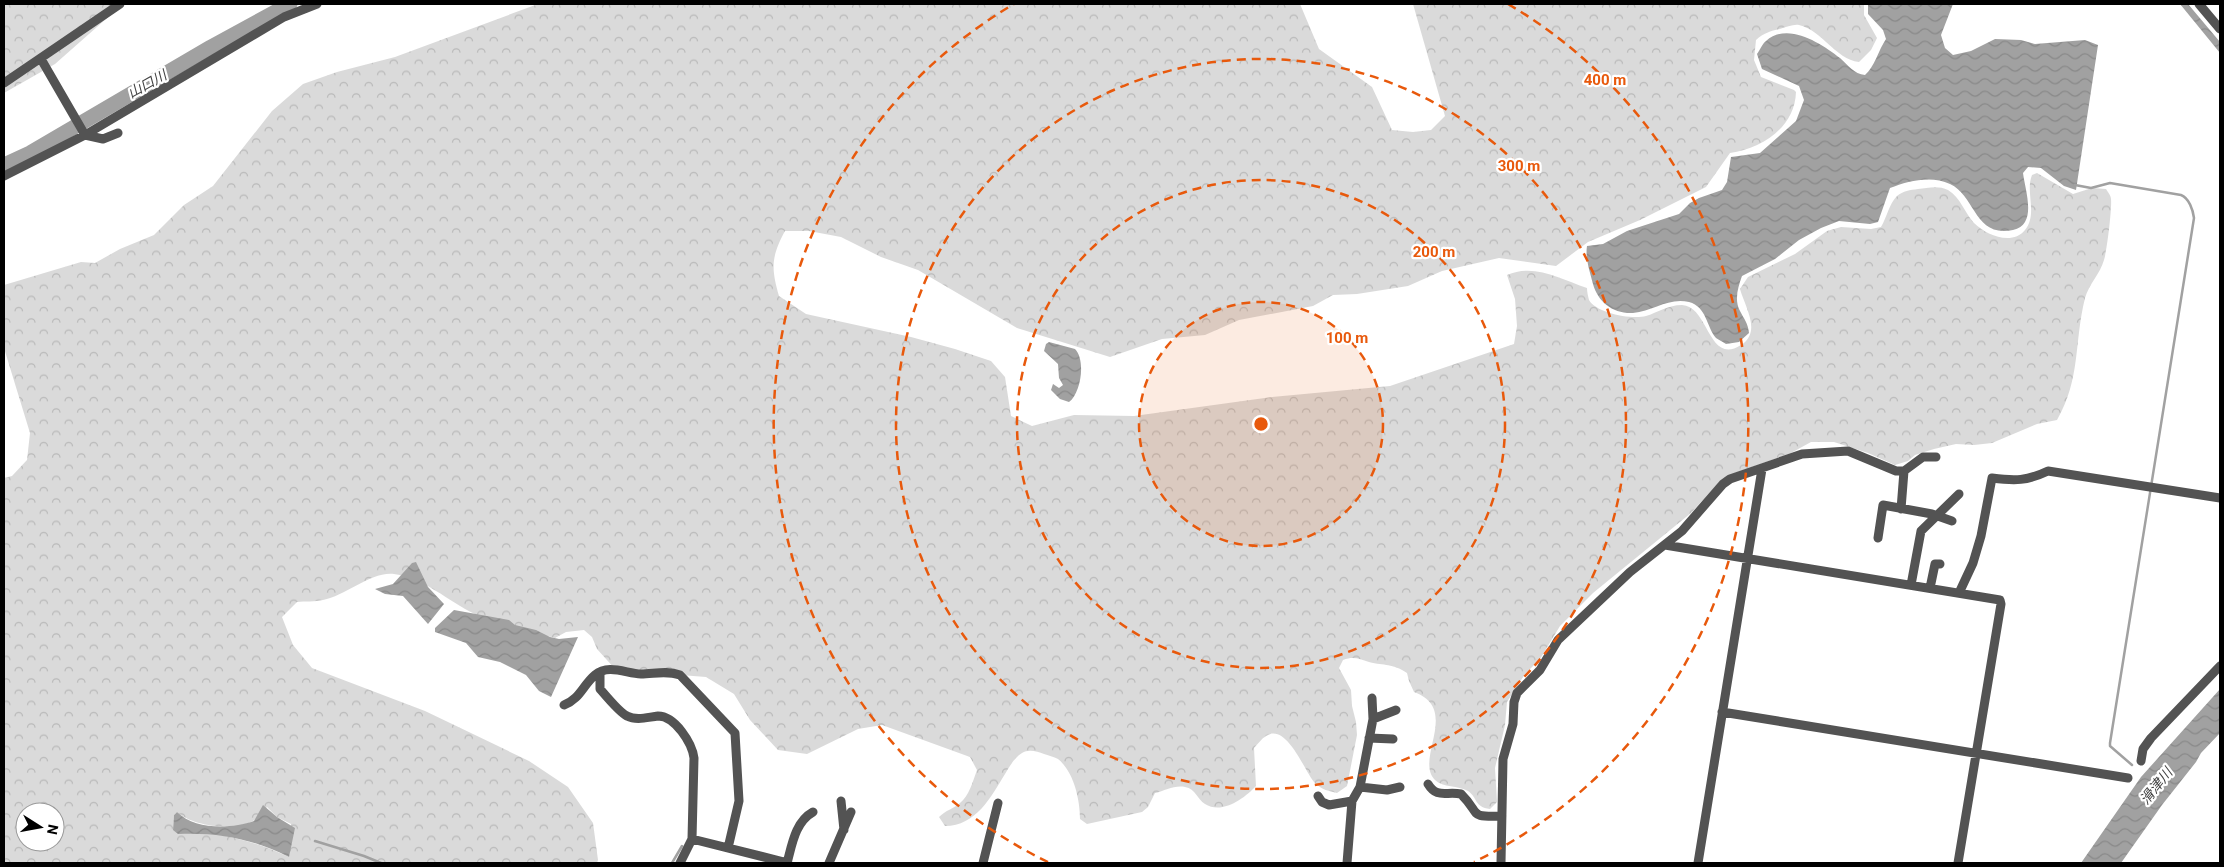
<svg xmlns="http://www.w3.org/2000/svg" width="2224" height="867" font-family="Roboto,'Noto Sans JP',sans-serif">
	<style>
		.forest { fill: url(#forest-crowns); fill-rule: evenodd }
		.water { fill: url(#water-waves) }
		.lines { fill: none; stroke-linecap: round; stroke-linejoin: round }
		.stream { stroke: #a1a1a1; stroke-width: 2.5 }
		.river { stroke: #a1a1a1; stroke-width: 15 }
		.street { stroke: #535353; stroke-width: 9 }
		.ring { fill: none; stroke: #e8590c; stroke-width: 2.5; stroke-dasharray: 9 6 }
		.labels { text-anchor: middle; stroke-width: 4.5; stroke-linejoin: round; paint-order: stroke }
		.water-label { font-size: 14px; font-style: italic; fill: #424242; stroke: #fff }
		.centre { fill: #e8590c; stroke: #fff; stroke-width: 2.5 }
		.ring-label { font-size: 15px; text-anchor: middle; font-weight: bold; fill: #e8590c; stroke: #fff; stroke-width: 4.5; stroke-linejoin: round; paint-order: stroke }
	</style>
	<defs>
		<pattern id="forest-crowns" width="20" height="18" patternUnits="userSpaceOnUse" patternTransform="scale(1.25)"><rect width="20" height="18" fill="#dadada"/><path d="M2 6a3 3 0 1 1 6 0M12 15a3 3 0 1 1 6 0" fill="none" stroke="#b9b9b9"/></pattern>
		<pattern id="water-waves" width="16" height="10" patternUnits="userSpaceOnUse" patternTransform="scale(1.25)"><rect width="16" height="10" fill="#a1a1a1"/><path d="M0 5q4-4 8 0t8 0" fill="none" stroke="#898989"/></pattern>
	</defs>
	<rect width="100%" height="100%" fill="#fff"/>
	<!-- forest -->
	<path class="forest" d="M4,4H123L55,64L4,93Z
		M538,4H1300L1319,49L1372,87L1392,130L1413,132L1431,130L1445,116L1413,4H1864V15L1877,38L1871,50L1859,62C1835,59 1822,30 1799,25C1794,24 1786,27 1780,29C1770,31 1764,33 1756,40L1754,60L1761,77L1794,90L1796,92C1795,127 1762,149 1730,153L1706,187L1640,220L1588,242L1556,266L1499,258L1442,271L1408,286L1357,294L1333,295L1313,306L1239,320L1205,335L1162,339L1110,357L1017,328L918,270L881,257L841,237L809,231H785C771,257 771,268 779,296L806,314L911,337L955,349L991,361L1005,377L1011,416L1032,426L1074,415L1134,416L1272,397L1390,386L1514,344L1517,326L1515,299L1507,275C1534,263 1561,279 1587,288C1587,292 1588,296 1589,300C1596,313 1632,320 1646,316C1659,312 1668,305 1682,305C1709,306 1708,366 1741,345C1762,332 1745,307 1740,289L1748,277L1795,254L1827,231L1841,227L1871,229L1881,227C1887,217 1889,204 1897,196C1903,191 1910,190 1918,189C1928,188 1938,185 1948,190C1961,198 1964,212 1974,223C1986,235 2012,246 2025,230C2038,214 2025,192 2032,175L2037,173L2073,194L2092,188L2106,189C2108,192 2111,196 2111,199C2112,209 2107,251 2104,260C2100,274 2089,284 2085,298C2074,342 2081,378 2057,420L2037,424L1992,443L1974,445L1956,444L1934,449L1915,455L1908,461L1895,465L1868,453L1834,442H1811L1791,453L1735,473L1721,480L1691,513L1593,593L1560,626L1540,659L1525,674L1507,702L1505,725L1495,768L1497,802L1490,809C1474,807 1478,798 1468,791C1458,785 1443,788 1435,780C1414,759 1461,709 1414,692L1409,681L1407,673C1392,663 1385,666 1369,662C1359,659 1354,656 1343,660L1339,668L1351,690L1352,706L1356,722L1357,735L1347,786L1337,793C1329,791 1322,790 1315,783C1305,773 1287,722 1266,736C1261,739 1258,744 1254,748L1256,786C1245,798 1222,815 1205,804C1197,799 1196,789 1185,787C1174,785 1165,791 1155,793L1148,807L1142,812L1087,824L1080,819C1080,800 1074,772 1058,759C1054,757 1048,755 1044,754C1037,751 1028,749 1022,753C1014,758 1010,766 1005,774C991,797 976,826 945,826L939,817C946,810 953,809 960,803C969,796 973,781 977,770L970,757L882,725L858,729L807,754L778,750L750,720L734,694L706,677L616,670L597,649L592,637L584,630L566,632L555,638C529,631 500,626 475,614C447,601 425,578 394,574C372,571 345,596 323,600C315,602 305,601 297,602L282,617L293,645L312,668L425,711L529,761L568,787L593,823L598,860L597,863H4V478L12,476L27,460L30,433L4,348V285L81,262L95,263L120,249L154,235L184,205L213,186L272,111L303,84L337,72L395,57ZM267,807L277,817L291,824L289,857C248,838 217,833 173,830L174,815L177,812C192,826 234,832 253,821C258,818 263,812 267,807ZM25,812H55V842H25Z"/>
	<!-- water -->
	<path class="water" d="M1868,4H1953L1941,35L1945,48L1953,55L1971,51L1995,39L2021,40L2035,44L2085,40L2098,45L2076,190L2064,186L2041,168L2028,167L2023,173C2025,190 2038,225 2013,230C1974,238 1976,196 1950,184C1931,175 1908,181 1890,188L1878,222L1870,224L1839,221L1821,228L1799,240L1775,259L1742,276C1738,287 1734,300 1740,311C1744,319 1748,323 1749,333L1739,342L1726,344C1723,342 1719,340 1716,338C1706,326 1707,307 1689,302C1669,297 1653,311 1633,313C1613,314 1598,302 1593,284C1590,272 1585,258 1587,246L1603,244L1627,231L1679,214L1690,203L1699,198L1722,190L1727,182L1731,157L1760,153L1796,121L1804,100L1799,86L1762,69L1757,54C1760,50 1762,44 1766,41C1788,21 1822,44 1840,58C1848,65 1854,74 1865,75C1874,68 1879,49 1886,39L1883,30L1868,14Z
		M2180,4H2188L2220,42V53Z
		M1049,342L1075,349C1086,360 1081,393 1069,402L1060,399L1051,390L1053,384L1059,388L1063,385L1059,378L1058,364L1044,351L1046,344Z
		M416,562L428,587L444,604L428,624L403,596L385,594L375,589L393,584L412,563Z
		M454,610L509,620L515,625L536,630L550,637L559,639L578,637L551,697L539,691L526,675L500,662L478,657L466,643L435,632V628Z
		M2220,689V733L2201,753L2196,762L2162,805L2121,863H2081L2141,777Z
		M263,805L277,817L295,828L289,857C253,839 218,832 178,834L173,830L174,815L177,812C195,830 231,829 254,821Z"/>
	<g class="lines">
		<!-- stream -->
		<path class="stream" d="M2075,185L2091,188L2110,183L2181,195C2189,198 2193,210 2194,218L2110,743V746L2132,765
			M315,841L364,856L381,863
			M672,863L682,846"/>
		<!-- river -->
		<path class="river" d="M4,165L30,153L211,47L290,4"/>
		<!-- street -->
		<path class="street" d="M2199,4L2220,29
			M41,59L85,135L103,139L118,133
			M4,83L120,4
			M4,176L85,135L284,17L317,4
			M1901,509L1904,471
			M1878,538L1883,505L1932,514L1952,521
			M1665,545L2000,600L2001,604L1958,863
			M1911,585L1921,531L1959,494
			M1930,588L1935,564H1940
			M1959,593L1973,563L1981,536L1992,478C2015,481 2027,481 2048,471L2220,498
			M600,672V689C606,696 620,713 627,716C637,721 648,717 658,716C675,716 692,743 694,758L692,839
			M564,705C580,699 583,685 595,675C608,664 625,673 641,674C654,674 666,670 680,675L735,733L739,801L728,848
			M1722,712L2128,778
			M1373,719L1396,710
			M1369,738L1393,739
			M2141,761L2143,749L2151,738L2220,666
			M1428,784C1437,799 1446,791 1461,794C1482,815 1467,817 1502,816
			M1360,787L1387,790L1400,787
			M1318,796L1322,802L1329,805L1352,801L1360,787L1373,719L1372,698
			M841,801L844,830
			M680,863L692,839L788,863
			M787,863C792,845 795,822 813,812
			M829,863L851,812
			M983,863L998,803
			M1347,863L1352,801
			M1501,863L1503,759L1513,724L1514,702L1517,693L1540,670L1558,640L1630,572L1682,531L1723,484L1730,479L1802,454L1848,451L1896,471H1904L1923,457H1936
			M1698,863L1762,469"/>
	</g>
	<!-- distance rings -->
	<circle cx="1261" cy="424" r="122" fill="#e8590c" fill-opacity=".12"/>
	<g class="ring">
		<circle cx="1261" cy="424" r="122"/>
		<circle cx="1261" cy="424" r="244"/>
		<circle cx="1261" cy="424" r="365"/>
		<path d="M1048 862A487 487 0 0 1 1014 4M1508 4A487 487 0 0 1 1474 862"/>
	</g>
	<g class="labels">
		<!-- water labels -->
		<g class="water-label">
			<text transform="translate(147 84) rotate(-29)" y="5">山口川</text>
			<text transform="translate(2156 786) rotate(-51)" y="5">滑津川</text>
		</g>
	</g>
	<circle cx="1261" cy="424" r="8" class="centre"/>
	<g class="ring-label">
		<text x="1605" y="85">400 m</text>
		<text x="1519" y="171">300 m</text>
		<text x="1434" y="257">200 m</text>
		<text x="1347" y="343">100 m</text>
	</g>
	<!-- border -->
	<rect width="2224" height="867" fill="none" stroke="#000000" stroke-width="10"/>
	<!-- north arrow -->
	<g transform="translate(40 827) rotate(101)"><circle r="24" fill="#ffffff" stroke="#999999"/>
	<path d="M0-4L9 19L0 12L-9 19Z" fill="#000000"/>
	<text y="-8" font-size="14" font-weight="bold" text-anchor="middle" fill="#000000">N</text>
	</g>
</svg>
